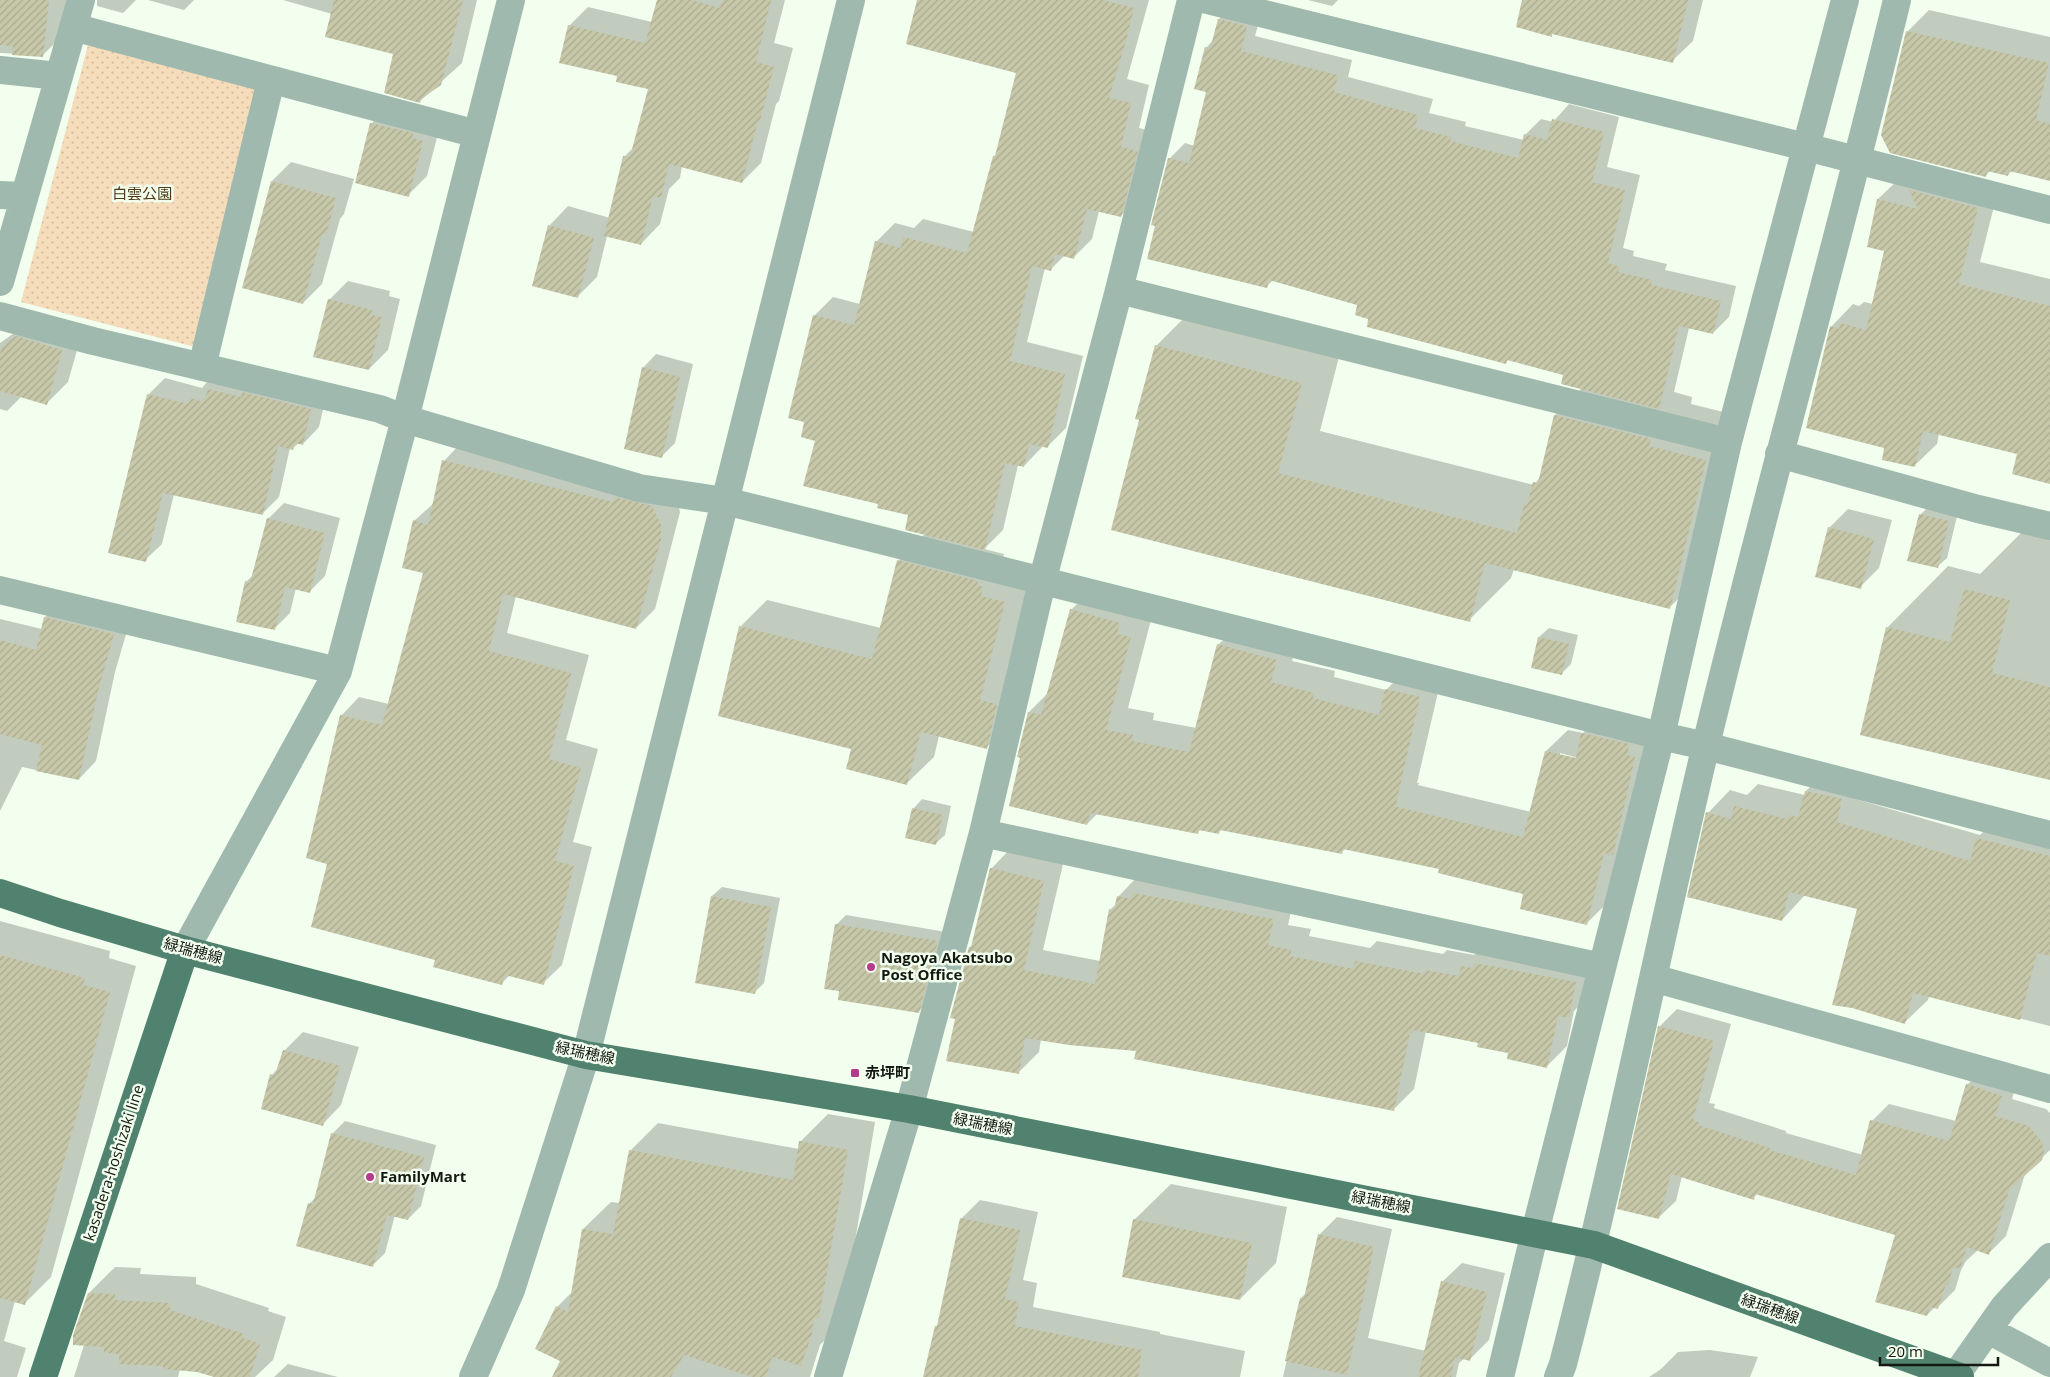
<svg xmlns="http://www.w3.org/2000/svg" width="2050" height="1377" font-family="'Open Sans','Noto Sans JP',sans-serif">
	<style>
		.grass { fill: url(#grass-dots) }
		.shadow { fill: #0003; fill-rule: evenodd }
		.building { fill: url(#building-hatch) }
		.lines { fill: none; stroke-linecap: round; stroke-linejoin: round }
		.minor { stroke: #9fb9ae; stroke-width: 28 }
		.major { stroke: #51826f; stroke-width: 28 }
		.poi-dot { fill: #b53a8c; stroke: #f2feee; stroke-width: 2 }
		.labels { text-anchor: middle; stroke-width: 5; stroke-linejoin: round; paint-order: stroke }
		.park-label { font-size: 15px; fill: #4e3712; stroke: #f2feee }
		.street-label { font-size: 15px; fill: #131910; stroke: #f2feee }
		.poi-label { font-size: 15px; font-weight: bold; fill: #131910; stroke: #f2feee; text-anchor: start }
	</style>
	<defs>
		<pattern id="grass-dots" width="8" height="8" patternUnits="userSpaceOnUse" patternTransform="scale(1.25)"><rect width="8" height="8" fill="#f5dcba"/><path d="M2 2h.1M6 6h.1" fill="none" stroke="#d1bc9f" stroke-width="1.8" stroke-linecap="round"/></pattern>
		<pattern id="building-hatch" width="6" height="6" patternUnits="userSpaceOnUse" patternTransform="scale(1.25)"><rect width="6" height="6" fill="#c7c7a9"/><path d="M-1 1l2-2M0 6l6-6M5 7l2-2" fill="none" stroke="#aaaa90"/></pattern>
	</defs>
	<rect width="100%" height="100%" fill="#f2feee"/>
	<!-- grass -->
	<path class="grass" d="M89,41L263,86L195,347L21,302Z"/>
	<!-- shadow -->
	<path class="shadow" d="M0,0H72L64,34L43,55L0,53Z
		M97,0H136L123,13L97,6Z
		M148,0H194L184,10Z
		M283,0H477L462,63L420,101L395,53L332,14Z
		M658,0H785L774,43L793,48L779,101L776,104L761,163L742,182L682,166L680,178L669,189L660,224L641,244L607,236L597,277L578,296L549,226L568,206L610,218L625,156L633,148L649,88L619,75L569,26L588,7L652,22Z
		M919,0H1149L1127,79L1149,85L1139,128L1155,132L1139,197L1121,216L1099,211L1092,239L1074,257L1065,255L1050,270L1045,268L1027,342L1083,356L1066,428L1047,447L1043,446L1024,466L1018,465L1003,530L984,549L1004,554L1003,558L1031,576L1006,674L1023,678L1013,721L986,748L939,736L934,757L907,783L852,748L740,627L767,600L881,628L898,561L925,534L910,515L879,503L816,440L814,316L833,297L860,304L876,242L895,223L914,228L923,219L974,232L994,156L997,154L1017,72Z
		M1308,0H1338L1332,6Z
		M1524,0H1703L1693,41L1672,61L1554,33L1551,35Z
		M1235,4L1262,11L1255,36L1352,60L1348,77L1433,99L1429,113L1466,122L1465,126L1524,140L1525,135L1541,119L1553,122L1569,104L1619,117L1607,167L1640,175L1623,248L1634,251L1633,256L1667,264L1665,270L1736,286L1729,317L1713,333L1689,328L1674,392L1692,397L1691,404L1748,418L1712,565L1670,607L1514,569L1511,578L1469,620L1141,419L1156,346L1198,304L1343,341L1320,431L1534,485L1540,477L1555,415L1582,388L1564,374L1509,359L1505,363L1370,318L1359,304L1273,280L1266,287L1157,225L1169,159L1185,143L1195,146L1208,91L1206,48L1214,39L1219,19Z
		M1929,10L2050,37V180L2012,170L2008,175L1990,171L1985,176L1907,32Z
		M390,105L441,122L427,176L408,195L371,124Z
		M291,162L354,179L344,214L340,219L322,284L303,303L272,181Z
		M1901,177L1999,186L1980,262L2050,279V483L2018,453L1939,434L1937,444L1914,466L1886,447L1831,327L1853,304L1859,306L1864,302L1873,304L1886,250L1878,199Z
		M348,281L390,291L389,296L400,299L388,350L369,369L329,300Z
		M38,316L83,329L68,382L47,403L22,396L7,411L0,409V343Z
		M656,354L693,364L675,443L662,456L643,368Z
		M225,373L327,392L319,427L303,444L299,443L293,448H290L279,497L263,513L174,494L162,544L145,560L148,395L165,378L202,388L207,382L214,384Z
		M462,442L677,499L680,512L655,609L636,628L516,596L507,633L589,655L566,740L598,749L573,842L592,847L562,965L543,983L510,975L502,983L437,959L329,863L341,716L359,697L389,704L425,572L414,521L434,503L444,461Z
		M284,503L340,518L325,576L309,592L296,588L290,613L274,629L246,582L254,574L268,519Z
		M1929,506L1958,512L1947,558L1937,567L1920,515Z
		M1848,509L1892,520L1879,568L1860,587L1829,528Z
		M2026,528L2050,534V779L1887,628L1948,566L1980,574Z
		M1093,588L1152,616L1128,708L1154,713L1153,720L1197,728L1218,645L1240,623L1298,638L1292,661L1335,671L1334,677L1386,690L1408,668L1442,675L1417,783H1419L1418,785L1531,812L1546,751L1568,730L1583,733L1604,712L1650,723L1608,902L1587,923L1525,893L1440,868L1346,848L1341,853L1222,829L1219,832L1201,829L1198,832L1098,813L1087,824L1021,757L1029,712L1049,692L1071,610ZM1560,753L1582,759L1581,761L1560,756Z
		M63,600L131,617L115,672L96,761L79,779L22,767L0,811V619L42,629L45,617Z
		M1549,628L1578,635L1571,664L1562,673L1539,637Z
		M1829,768L1859,800L1980,835L2000,815L2050,828V1026L1929,996L1928,1000L1905,1022L1858,908L1805,895L1782,920L1708,813L1730,790L1747,795L1758,784L1805,795L1806,791Z
		M922,799L951,806L945,835L935,844L913,809Z
		M1011,848L1064,860L1043,950L1100,961L1110,910L1117,903L1118,897L1138,876L1294,898L1288,925L1311,929L1309,936L1370,948L1377,941L1443,954L1447,950L1474,955L1483,946L1596,961L1589,996L1574,1011L1567,1046L1547,1066L1480,1042L1426,1031L1414,1089L1394,1109L1137,1050L1041,1039L1039,1052L1018,1073L970,947L973,944L991,869Z
		M722,887L780,898L764,983L754,993L712,896Z
		M846,915L946,932L928,1002L918,1012L840,990L836,925Z
		M0,921L110,951L109,958L136,966L51,1277L25,1303L15,1301L4,1341L26,1348L17,1377H0Z
		M1677,1009L1731,1024L1709,1103L1715,1104L1714,1108L1786,1131V1133L1863,1155L1872,1121L1889,1104L1956,1121L1967,1085L1984,1068L2018,1078L2012,1099L2046,1109L2050,1113V1150L2025,1174L2006,1236L1989,1253L1978,1250L1966,1261L1961,1270L1955,1290L1938,1307H1935L1927,1315L1897,1234L1758,1193L1753,1198L1682,1176L1676,1201L1658,1218L1619,1208L1660,1026Z
		M303,1032L359,1047L341,1105L322,1125L272,1075L279,1067L284,1051Z
		M828,1114L875,1122L847,1289L828,1337L820,1345L810,1377H553L561,1361L557,1307L572,1292L583,1229L611,1202L620,1203L630,1151L658,1123L799,1149L800,1142Z
		M345,1121L436,1145L421,1206L408,1219L395,1215L385,1253L372,1266L309,1204L316,1197L332,1134Z
		M1171,1184L1287,1207L1276,1263L1240,1299L1134,1220Z
		M980,1200L1038,1212L1023,1280L1037,1283L1033,1307L1160,1332V1334L1245,1351L1240,1377H942L936,1326L939,1323L961,1219Z
		M1337,1217L1392,1229L1368,1338L1426,1351L1442,1282L1462,1263L1505,1273L1489,1340L1470,1359L1465,1358L1459,1363L1456,1377H1283L1301,1298L1306,1293L1319,1235Z
		M115,1267L141,1268L140,1274L196,1277V1284L269,1308L268,1311L286,1317L273,1360L255,1377H218L198,1370L180,1369L178,1377H74L84,1345L89,1293Z
		M1710,1350L1758,1357L1750,1377H1649L1661,1369L1678,1352Z
		M288,1364L338,1377H274Z"/>
	<!-- building -->
	<path class="building" d="M0,0H49L43,57L12,55L13,46L0,45Z
		M334,0H463L441,85L421,99L420,103L384,93L393,54L325,37Z
		M657,0H692L720,8L722,0H771L756,62L774,67L760,121H758L742,183L669,164L661,198L653,196L641,245L604,236L623,156L630,157L648,89L616,82L617,76L559,63L568,25L645,43Z
		M917,0H1102L1134,8L1127,37L1109,98L1131,103L1121,147L1138,151L1121,217L1087,209L1074,259L1055,254L1051,271L1032,266L1010,361L1065,374L1048,448L1029,444L1024,467L1005,463L985,550L905,530L908,515L877,508L878,504L803,486L815,441L801,437L804,422L788,418L813,315L854,325L875,241L901,248L903,237L967,253L993,156H995L1016,73L906,44Z
		M1522,0H1688L1673,63L1552,34V37L1516,27Z
		M1218,19L1247,26L1241,51L1338,75L1334,92L1418,115L1415,128L1451,137L1450,141L1518,158L1524,134L1547,140L1552,119L1604,132L1592,182L1625,190L1608,263L1620,267L1618,272L1652,280L1651,285L1721,301L1713,334L1679,326L1659,409L1561,384L1563,375L1507,360L1506,364L1367,327L1368,319L1355,315L1357,305L1269,280L1267,288L1147,259L1155,226L1151,225L1168,158L1189,163L1206,92L1194,89L1205,47L1210,49Z
		M1906,31L2049,63L2036,120L2050,124V181L2009,171L2008,176L1987,171L1986,177L1890,153L1881,135Z
		M370,123L413,133L412,138L423,141L409,197L355,183Z
		M271,181L336,198L326,235L322,234L303,304L242,288Z
		M1909,190L1978,208L1959,284L2050,306V484L2012,474L2017,454L1923,431L1915,467L1882,460L1884,448L1806,428L1830,326L1839,329L1840,323L1866,330L1884,251L1867,247L1877,199L1918,209Z
		M548,225L594,238L578,298L532,286Z
		M328,299L372,310L371,315L382,317L369,370L313,357Z
		M16,336L62,350L47,405L0,391V353L3,346Z
		M1155,345L1302,383L1278,473L1517,533L1524,504L1527,505L1533,482L1538,483L1554,415L1651,439L1649,446L1706,460L1670,609L1485,563L1470,622L1111,530L1139,420L1135,419Z
		M642,367L680,377L662,458L624,449Z
		M208,389L241,397L242,392L311,409L303,445L295,443L293,450L278,446L263,515L163,493L146,562L108,553L147,394L188,404L190,398L204,402Z
		M442,460L613,502L614,497L652,506L661,525V540L636,629L503,594L489,651L571,673L549,759L581,768L555,861L574,866L544,985L505,975L502,985L433,967L435,960L311,927L327,864L306,858L340,715L382,725L423,573L402,568L413,520L428,525Z
		M1919,514L1949,521L1938,568L1907,561Z
		M267,518L325,533L310,593L285,587L275,630L236,622L245,581L250,583Z
		M1828,527L1874,539L1861,589L1815,577Z
		M897,560L978,581L977,585L983,587L981,596L1005,602L980,700L997,704L987,749L921,732L907,785L846,769L851,749L718,716L739,626L872,659Z
		M1964,589L2010,600L1992,673L2050,687V780L1860,735L1886,627L1950,642Z
		M1070,609L1120,623L1117,634L1131,637L1106,730L1133,735L1132,741L1189,752L1217,644L1277,660L1271,682L1314,693L1313,698L1379,715L1385,689L1420,697L1396,804L1398,805L1397,807L1444,818L1523,837L1545,751L1576,758L1581,733L1629,744L1627,755L1635,757L1623,812L1613,855L1604,853L1587,925L1520,909L1523,894L1438,873L1439,869L1343,849L1342,854L1220,830L1219,834L1199,830L1198,834L1090,813L1087,825L1009,806L1020,758L1017,757L1028,712L1041,715Z
		M44,617L114,634L98,691L79,780L36,771L42,745L0,734V640L36,650Z
		M1538,637L1569,644L1562,675L1531,668Z
		M1805,791L1842,799L1837,822L1970,861L1976,838L2050,856V956L2037,953L2020,1020L1913,993L1905,1024L1852,1008L1832,1005L1857,909L1789,892L1782,921L1687,897L1706,812L1731,819L1734,806L1787,819L1788,815L1798,817Z
		M912,808L943,815L936,845L905,838Z
		M990,868L1044,881L1024,970L1095,984L1109,909L1114,910L1117,896L1132,899L1133,893L1274,919L1268,945L1291,950L1290,956L1354,969L1355,961L1425,974V970L1459,976L1461,966L1473,968L1475,963L1576,982L1569,1018L1558,1016L1547,1068L1507,1059L1508,1053L1477,1047L1478,1043L1413,1030L1412,1033H1410L1394,1111L1134,1059L1136,1051L1069,1045L1025,1038L1019,1074L946,1061L955,1019L950,1018L969,947H971Z
		M711,896L771,907L755,994L695,983Z
		M835,924L938,941L919,1013L838,1000L839,991L824,989Z
		M0,955L85,978L83,985L110,992L25,1305L0,1298Z
		M1658,1026L1714,1041L1693,1120L1699,1122L1698,1125L1770,1148L1769,1150L1856,1175L1870,1120L1949,1141L1966,1084L2002,1096L1995,1116L2029,1126L2042,1142L2044,1154L2042,1160L2009,1190L1989,1255L1967,1247L1960,1269L1953,1267L1948,1285L1946,1284L1938,1309L1930,1307L1927,1316L1875,1302L1895,1235L1755,1194L1754,1200L1671,1174L1659,1219L1617,1209Z
		M283,1050L340,1066L323,1126L261,1109L270,1074L275,1075Z
		M331,1133L424,1157L408,1220L387,1215L373,1267L296,1246L308,1203L313,1204Z
		M799,1141L848,1150L819,1318H814L812,1334L801,1366L772,1357L766,1377H752L684,1355L671,1377H552L560,1361L535,1349L556,1306L568,1312L582,1229L613,1234L629,1150L793,1180Z
		M960,1218L1020,1230L1005,1299L1019,1302L1015,1326L1142,1350L1138,1377H923L935,1326H937Z
		M1133,1219L1252,1243L1240,1300L1122,1277Z
		M1318,1234L1374,1247L1347,1375L1285,1361L1300,1298H1304Z
		M1441,1281L1487,1292L1470,1361L1455,1357L1451,1377H1418Z
		M88,1293L115,1294L114,1300L170,1303V1310L244,1334L243,1338L260,1344L250,1377H214L197,1372L163,1369V1366L119,1364V1354L104,1353V1347L73,1345V1335Z"/>
	<g class="lines">
		<!-- minor -->
		<path class="minor" d="M1207,0L1806,147L2050,210
			M73,27L477,134
			M0,70L59,76
			M0,195L23,196
			M0,282L81,0
			M1119,290L1728,442
			M0,316L93,341L380,409L405,419L639,488L725,501L1661,736L1706,746L2050,835
			M202,367L271,80
			M1779,454L1978,509L2050,526
			M0,590L338,671
			M983,833L1602,967
			M185,950L338,671L405,419L511,0
			M1653,978L2050,1089
			M1988,1330L2050,1363
			M1956,1375L2004,1307L2050,1257
			M473,1377L511,1290L586,1055L851,0
			M828,1377L909,1109L983,833L1042,582L1119,290L1191,0
			M1500,1377L1535,1232L1661,736L1728,442L1845,0
			M1558,1377L1563,1364C1616,1159 1657,951 1706,745C1766,496 1837,249 1897,0"/>
		<!-- major -->
		<path class="major" d="M0,893L60,913L185,950L586,1055L909,1109L1594,1245L1960,1377
			M43,1377L185,950"/>
	</g>
	<!-- markers -->
	<g class="poi-dot">
		<circle cx="871" cy="967" r="5"/>
		<rect x="850" y="1068" width="10" height="10" rx="2.5"/>
		<circle cx="370" cy="1177" r="5"/>
	</g>
	<g class="labels">
		<!-- park labels -->
		<g class="park-label">
			<text x="142" y="199">白雲公園</text>
		</g>
		<!-- street labels -->
		<g class="street-label">
			<text transform="translate(193 951) rotate(15)" y="5">緑瑞穂線</text>
			<text transform="translate(585 1053) rotate(12)" y="5">緑瑞穂線</text>
			<text transform="translate(983 1124) rotate(11)" y="5">緑瑞穂線</text>
			<text transform="translate(114 1163) rotate(-72)" y="5">kasadera-hoshizaki line</text>
			<text transform="translate(1381 1202) rotate(11)" y="5">緑瑞穂線</text>
			<text transform="translate(1770 1309) rotate(20)" y="5">緑瑞穂線</text>
		</g>
		<!-- poi labels -->
		<g class="poi-label">
			<text x="881" y="963">Nagoya Akatsubo<tspan x="881" dy="17">Post Office</tspan></text>
			<text x="865" y="1078">赤坪町</text>
			<text x="380" y="1182">FamilyMart</text>
		</g>
	</g>
	<!-- scale -->
	<path d="M1880 1357v8h118v-8" fill="none" stroke="#131910" stroke-width="2.5"/>
	<text x="1888" y="1357" font-size="15" fill="#131910" stroke="#f2feee" stroke-width="4" paint-order="stroke">20 m</text>
</svg>
